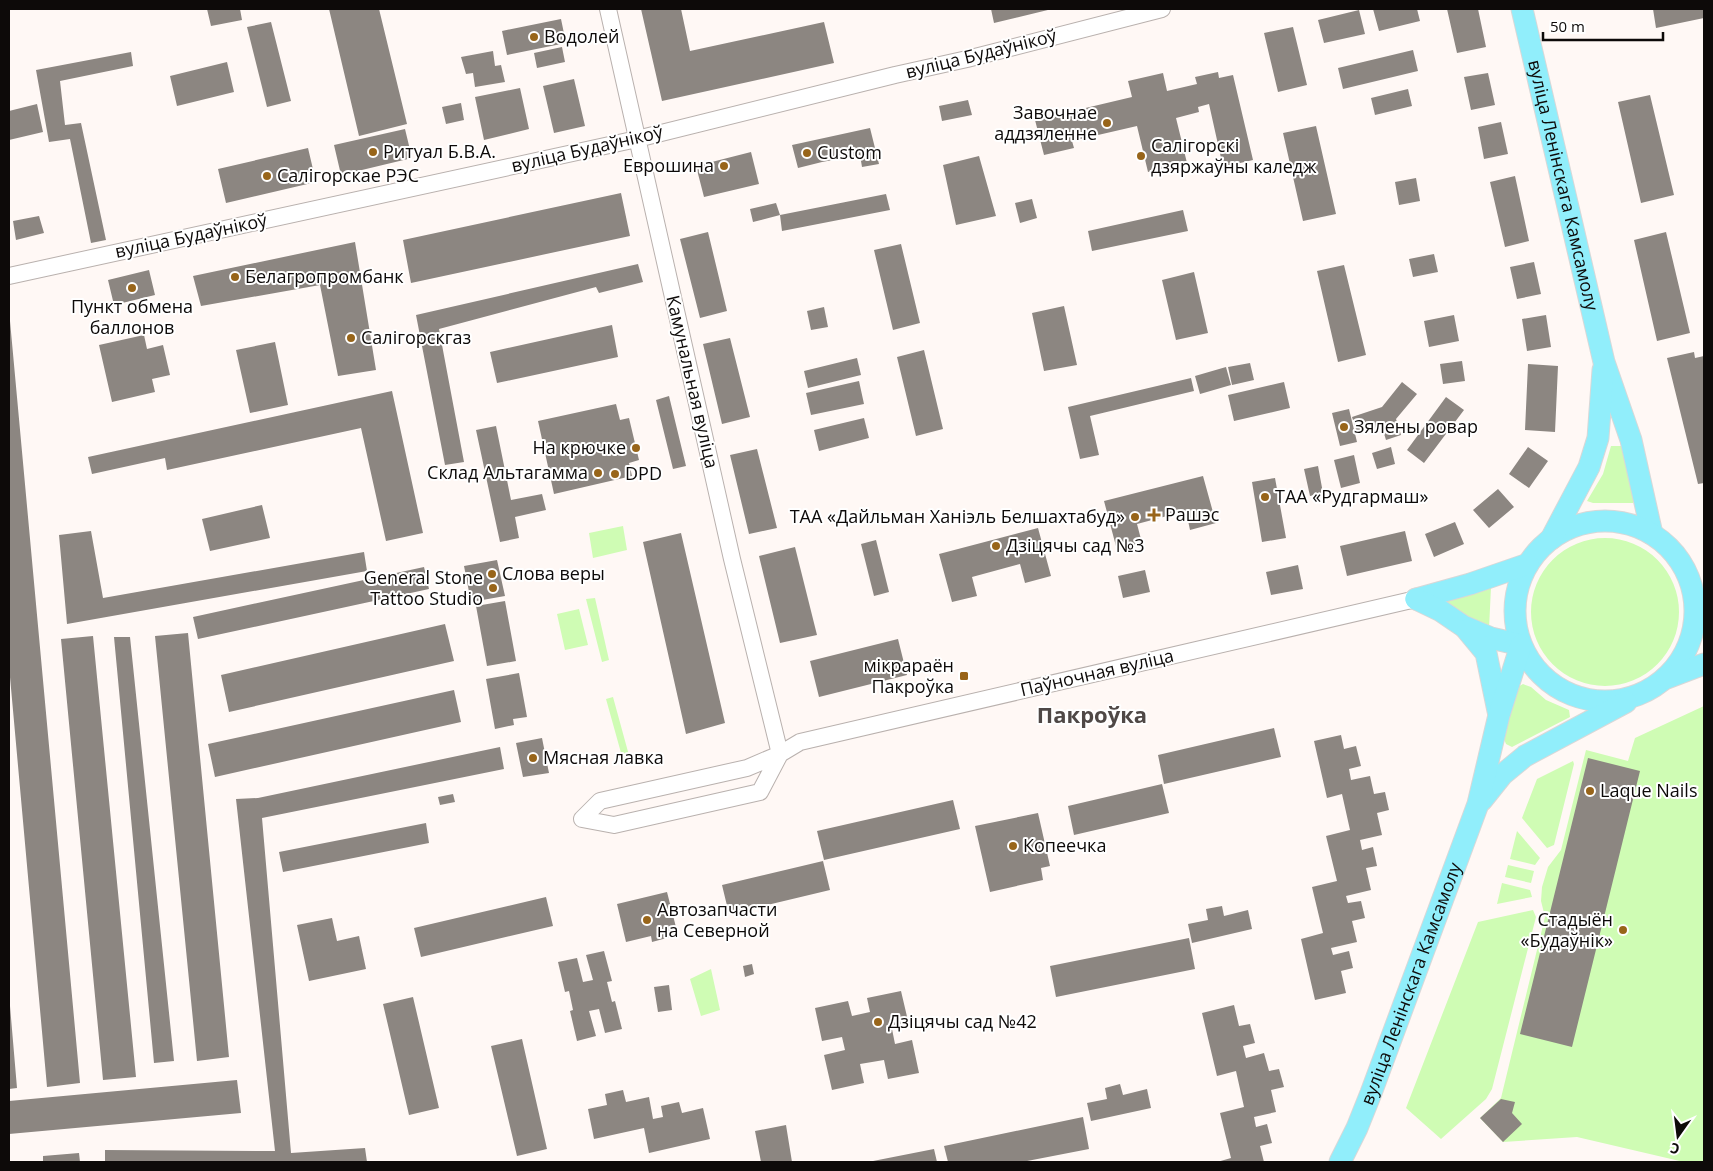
<svg xmlns="http://www.w3.org/2000/svg" width="1713" height="1171" font-family="'Open Sans',sans-serif">
	<style>
		.green { fill: #cffcb4 }
		.building { fill: #8c8681 }
		.lines { fill: none; stroke-linecap: round; stroke-linejoin: round }
		.minor-casing { stroke: #b9b1ae; stroke-width: 18 }
		.major-casing { stroke: #d8d8d8; stroke-width: 23 }
		.minor { stroke: #fff; stroke-width: 16 }
		.major { stroke: #91eefb; stroke-width: 21 }
		.poi-dot { fill: #98651a; stroke: #fff; stroke-width: 2 }
		.labels { text-anchor: middle; stroke-width: 4; stroke-linejoin: round; paint-order: stroke }
		.poi-label { font-size: 18px; fill: #0d0a09; stroke: #fff; text-anchor: start }
		.street-label { font-size: 18px; fill: #0d0a09; stroke: #fff }
		.district-label { font-size: 22px; font-weight: bold; fill: #4f4846; stroke: #fff }
	</style>
	<rect width="100%" height="100%" fill="#fff8f5"/>
	<!-- green -->
	<path class="green" d="M1611,446H1624L1633,488V503H1593L1587,501L1603,474Z
		M623,526L627,550L593,558L589,533Z
		M1531 612a74 74 0 1 1 148 0a74 74 0 1 1-148 0Z
		M1491,587L1489,629L1449,606L1446,601Z
		M595,598L609,660L602,662L586,599Z
		M579,609L588,645L565,650L557,614Z
		M1523,684L1531,687L1546,700L1569,710L1570,717L1512,747L1506,744L1504,739L1516,688Z
		M613,697L630,759L623,760L606,699Z
		M1704,706V1162H1684L1577,1137L1503,1142L1480,1118L1501,1098L1545,917L1541,901L1542,887L1548,867L1561,850L1586,750L1628,761L1635,738Z
		M1573,761L1574,764L1554,845L1547,848L1522,818L1537,779Z
		M1517,831L1540,858L1535,865L1510,859Z
		M1508,865L1534,871L1531,883L1505,877Z
		M1502,883L1530,890L1532,897L1497,904Z
		M1533,910L1536,917L1492,1089L1486,1099L1441,1139L1406,1108L1478,922Z
		M711,969L720,1010L701,1016L690,979Z"/>
	<!-- building -->
	<path class="building" d="M207,9H240L242,20L211,26Z
		M329,9H379L407,124L359,136Z
		M641,9H681L690,51L824,22L834,63L662,101Z
		M991,9H1052L994,23Z
		M1373,9H1417L1420,21L1379,31Z
		M1447,9H1478L1486,47L1457,53Z
		M1653,9H1704V18L1656,28Z
		M1359,10L1365,34L1324,43L1318,20Z
		M561,19L566,43L507,55L502,31Z
		M271,22L291,101L267,107L247,27Z
		M1293,27L1307,85L1278,92L1264,33Z
		M562,47L565,62L537,68L534,53Z
		M1413,50L1418,71L1343,89L1338,68Z
		M493,51L495,66L501,65L505,82L475,87L473,73L466,74L461,57Z
		M131,52L133,66L60,81L65,125L81,123L106,240L91,243L70,139L49,142L36,70Z
		M227,62L234,92L177,106L170,76Z
		M1218,72L1219,78L1233,75L1253,160L1223,167L1209,104L1198,107L1199,112L1176,118L1187,163L1148,172L1137,126L1072,141L1074,148L1044,155L1035,120L1132,97L1128,81L1163,73L1167,91L1197,84L1195,77Z
		M1488,73L1495,105L1471,110L1464,77Z
		M574,79L585,126L554,133L543,86Z
		M520,88L529,129L484,140L475,97Z
		M1408,89L1412,106L1375,115L1371,98Z
		M1650,95L1674,195L1641,203L1618,102Z
		M968,100L972,115L942,121L939,106Z
		M461,103L464,120L446,124L442,107Z
		M37,104L43,132L9,140V111Z
		M1501,122L1508,154L1484,159L1478,127Z
		M1316,126L1336,214L1303,221L1283,133Z
		M870,128L879,164L862,167L860,155L822,162L798,168L792,145Z
		M405,129L412,158L341,175L334,145Z
		M308,148L316,182L226,203L218,169Z
		M751,152L759,184L704,197L696,166Z
		M979,156L996,216L956,225L943,165Z
		M1515,176L1529,241L1505,247L1490,182Z
		M1416,178L1420,201L1399,205L1395,182Z
		M621,193L630,236L411,283L403,240Z
		M886,194L890,210L782,231L780,215L753,222L750,209L776,203L780,215Z
		M1032,199L1037,218L1020,223L1015,203Z
		M1183,210L1188,231L1092,251L1088,231Z
		M39,216L44,233L16,240L13,221Z
		M708,232L727,311L700,318L680,239Z
		M1666,232L1690,333L1657,341L1634,240Z
		M355,242L376,370L338,376L320,285L201,306L193,276Z
		M901,244L920,323L893,330L874,250Z
		M1434,254L1438,272L1413,277L1409,259Z
		M1534,262L1541,294L1517,299L1510,267Z
		M638,264L643,282L599,293L596,287L439,329L464,462L445,465L416,315Z
		M1344,265L1366,355L1338,362L1317,271Z
		M149,270L155,295L114,305L108,280Z
		M1194,272L1208,333L1176,340L1162,280Z
		M1064,306L1077,365L1044,371L1032,313Z
		M824,307L828,327L811,330L807,311Z
		M1454,315L1459,341L1429,347L1424,321Z
		M1546,315L1551,347L1527,351L1522,319Z
		M9,321H10L80,1083L47,1087L9,666Z
		M612,325L618,357L497,383L490,352Z
		M144,335L147,349L163,345L170,375L152,379L155,392L112,402L99,345Z
		M730,338L750,417L722,424L703,344Z
		M275,342L288,405L250,413L236,350Z
		M924,350L943,429L916,436L897,357Z
		M1694,352L1695,358L1704,356V483L1698,484L1667,358Z
		M857,358L861,375L808,388L804,371Z
		M1462,361L1465,381L1443,384L1440,364Z
		M1250,363L1254,380L1232,385L1228,367Z
		M1528,364L1558,366L1555,432L1525,430Z
		M1226,367L1231,385L1200,394L1195,376Z
		M1191,378L1194,391L1090,416L1099,455L1080,459L1068,407Z
		M859,381L864,404L811,415L806,393Z
		M1284,382L1290,408L1234,421L1228,395Z
		M1402,382L1417,394L1396,419L1401,435L1386,440L1382,427L1358,435L1352,417L1382,407Z
		M392,391L423,533L386,541L361,428L167,470L165,458L92,474L88,457Z
		M669,396L686,466L673,469L656,400Z
		M1446,397L1464,410L1424,463L1407,450Z
		M616,404L620,420L629,418L639,460L629,463L632,476L554,494L538,421Z
		M1349,409L1357,442L1340,446L1332,413Z
		M864,418L869,438L819,451L814,430Z
		M496,426L511,500L542,494L546,510L515,517L519,538L500,542L476,430Z
		M1391,447L1395,464L1377,469L1372,453Z
		M1528,447L1548,461L1529,488L1509,474Z
		M757,449L777,528L749,534L730,455Z
		M1354,455L1360,483L1341,488L1334,460Z
		M1318,466L1323,493L1310,496L1304,469Z
		M1203,476L1216,523L1190,530L1186,511L1137,524L1142,543L1117,550L1104,501Z
		M1275,478L1286,538L1262,542L1252,482Z
		M1498,489L1514,507L1489,528L1473,510Z
		M262,505L270,538L210,551L202,519Z
		M1455,522L1464,544L1434,557L1425,534Z
		M1038,528L1051,576L1025,583L1020,564L972,577L977,596L952,602L939,554Z
		M91,531L103,598L364,552L367,571L67,624L59,535Z
		M1405,531L1412,561L1347,576L1340,546Z
		M681,533L725,723L686,734L643,542Z
		M876,540L889,592L874,596L861,544Z
		M795,547L817,635L780,643L759,556Z
		M497,560L505,596L471,602L464,566Z
		M1298,565L1303,589L1271,595L1266,572Z
		M424,567L429,589L198,639L193,617Z
		M1145,570L1150,592L1123,598L1118,576Z
		M505,601L516,661L487,666L476,606Z
		M445,624L454,661L229,712L221,675Z
		M188,633L229,1057L197,1061L155,636Z
		M93,636L136,1077L103,1080L61,639Z
		M114,637H130L174,1061L154,1063Z
		M898,639L907,675L819,697L810,661Z
		M519,673L527,717L513,719L514,725L495,729L486,679Z
		M454,690L461,722L215,777L208,744Z
		M1274,728L1281,757L1164,784L1158,755Z
		M1341,735L1344,749L1356,746L1361,766L1349,769L1351,780L1370,776L1374,794L1385,792L1389,810L1377,813L1382,835L1360,840L1362,850L1373,847L1377,866L1366,868L1371,890L1346,896L1348,903L1361,901L1365,918L1352,921L1357,942L1331,948L1333,955L1349,951L1353,968L1341,971L1346,993L1315,1000L1301,939L1323,933L1312,887L1337,881L1326,836L1350,830L1342,794L1327,798L1314,741Z
		M542,738L549,773L523,777L516,743Z
		M500,747L504,769L262,818L291,1153L365,1148L367,1162H105V1150L275,1151L236,799L258,798Z
		M1588,758L1640,771L1572,1047L1520,1034Z
		M1162,784L1169,813L1074,835L1068,806Z
		M453,794L455,802L440,805L438,797Z
		M953,800L960,829L824,860L817,831Z
		M1038,813L1050,866L1041,868L1043,880L990,892L975,826Z
		M426,823L429,843L283,872L279,852Z
		M823,861L830,890L729,914L722,885Z
		M667,892L678,935L652,942L651,936L626,942L617,904Z
		M546,897L553,926L421,957L414,928Z
		M1222,906L1224,916L1248,910L1252,929L1192,943L1188,924L1208,920L1206,909Z
		M332,918L337,941L359,936L366,969L309,981L297,925Z
		M1189,938L1195,969L1056,997L1050,966Z
		M604,951L612,981L607,982L612,1002L615,1001L622,1029L605,1033L599,1009L589,1011L596,1036L577,1041L570,1011L573,1010L569,991L565,992L558,962L577,958L583,982L593,980L586,955Z
		M752,964L754,974L745,977L743,966Z
		M669,985L672,1010L658,1012L654,987Z
		M901,991L909,1025L892,1029L895,1044L912,1040L919,1073L888,1079L884,1060L860,1064L864,1083L832,1090L824,1055L845,1050L842,1037L822,1041L815,1008L848,1001L852,1016L870,1012L867,998Z
		M413,997L439,1108L409,1115L383,1004Z
		M1234,1005L1239,1026L1250,1024L1255,1043L1243,1046L1246,1058L1264,1053L1269,1071L1279,1069L1284,1087L1271,1090L1276,1112L1254,1117L1256,1127L1267,1124L1272,1143L1260,1146L1264,1162H1217L1231,1158L1220,1113L1244,1107L1236,1071L1217,1076L1202,1013Z
		M9,1006H10L17,1088L9,1089Z
		M522,1039L547,1149L517,1156L491,1046Z
		M237,1080L241,1113L9,1134V1101Z
		M1120,1084L1123,1095L1147,1089L1151,1108L1091,1121L1087,1103L1107,1099L1105,1088Z
		M623,1090L626,1102L649,1097L653,1119L663,1117L661,1106L679,1102L682,1113L703,1108L710,1139L649,1153L644,1128L594,1139L588,1109L607,1105L605,1094Z
		M1501,1099L1515,1102L1512,1113L1522,1124L1503,1142L1480,1118Z
		M1083,1117L1089,1149L1022,1162H948L944,1146Z
		M786,1125L792,1162H761L755,1131Z
		M934,1149L937,1162H873V1161Z
		M79,1153L80,1162H43V1156Z"/>
	<g class="lines">
		<defs>
			<path id="minor" d="M608,9L732,559L780,754
				M9,276L637,139L895,75L967,59L1162,9
				M582,819L600,801L747,768L780,754L800,742L1416,599
				M582,819L614,825L760,792L780,754"/>
			<g id="major">
				<path id="s1" d="M1522,9L1604,362L1631,440L1652,534"/>
				<circle cx="1605" cy="611" r="90"/>
				<path d="M1551,539L1589,467L1598,438L1603,370"/>
				<path d="M1416,599L1470,584L1528,564"/>
				<path d="M1416,599L1441,611L1463,626L1491,638L1521,645"/>
				<path d="M1467,630L1486,653L1498,711"/>
				<path d="M1667,678L1704,664"/>
				<path d="M1482,800L1502,775L1525,756L1626,702"/>
				<path id="s2" d="M1340,1162L1357,1128L1371,1093L1478,804L1499,715L1521,645"/>
			</g>
		</defs>
		<!-- minor casing -->
		<use href="#minor" class="minor-casing"/>
		<!-- major casing -->
		<use href="#major" class="major-casing"/>
		<!-- minor -->
		<use href="#minor" class="minor"/>
		<!-- major -->
		<use href="#major" class="major"/>
	</g>
	<!-- markers -->
	<g class="poi-dot">
		<circle cx="534" cy="37" r="5"/>
		<circle cx="1107" cy="123" r="5"/>
		<circle cx="373" cy="152" r="5"/>
		<circle cx="807" cy="153" r="5"/>
		<circle cx="1141" cy="156" r="5"/>
		<circle cx="724" cy="166" r="5"/>
		<circle cx="267" cy="176" r="5"/>
		<circle cx="235" cy="277" r="5"/>
		<circle cx="132" cy="288" r="5"/>
		<circle cx="351" cy="338" r="5"/>
		<circle cx="1344" cy="427" r="5"/>
		<circle cx="636" cy="448" r="5"/>
		<circle cx="598" cy="473" r="5"/>
		<circle cx="615" cy="474" r="5"/>
		<circle cx="1265" cy="497" r="5"/>
		<path d="M1151.5 507.5h5v5h5v5h-5v5h-5v-5h-5v-5h5z"/>
		<circle cx="1135" cy="517" r="5"/>
		<circle cx="996" cy="546" r="5"/>
		<circle cx="492" cy="574" r="5"/>
		<circle cx="493" cy="588" r="5"/>
		<rect x="959" y="671" width="10" height="10" rx="2.5"/>
		<circle cx="533" cy="758" r="5"/>
		<circle cx="1590" cy="791" r="5"/>
		<circle cx="1013" cy="846" r="5"/>
		<circle cx="647" cy="920" r="5"/>
		<circle cx="1623" cy="930" r="5"/>
		<circle cx="878" cy="1022" r="5"/>
	</g>
	<g class="labels">
		<!-- poi labels -->
		<g class="poi-label">
			<text x="544" y="43">Водолей</text>
			<text x="1097" y="119" text-anchor="end">Завочнае<tspan x="1097" dy="21">аддзяленне</tspan></text>
			<text x="1151" y="152">Салігорскі<tspan x="1151" dy="21">дзяржаўны каледж</tspan></text>
			<text x="383" y="158">Ритуал Б.В.А.</text>
			<text x="817" y="159">Custom</text>
			<text x="714" y="172" text-anchor="end">Еврошина</text>
			<text x="277" y="182">Салігорскае РЭС</text>
			<text x="245" y="283">Белагропромбанк</text>
			<text x="132" y="313" text-anchor="middle">Пункт обмена<tspan x="132" dy="21">баллонов</tspan></text>
			<text x="361" y="344">Салігорскгаз</text>
			<text x="1354" y="433">Зялены ровар</text>
			<text x="626" y="454" text-anchor="end">На крючке</text>
			<text x="588" y="479" text-anchor="end">Склад Альтагамма</text>
			<text x="625" y="480">DPD</text>
			<text x="1275" y="503">ТАА «Рудгармаш»</text>
			<text x="1165" y="521">Рашэс</text>
			<text x="1125" y="523" text-anchor="end">ТАА «Дайльман Ханіэль Белшахтабуд»</text>
			<text x="1006" y="552">Дзіцячы сад №3</text>
			<text x="502" y="580">Слова веры</text>
			<text x="483" y="584" text-anchor="end">General Stone<tspan x="483" dy="21">Tattoo Studio</tspan></text>
			<text x="954" y="672" text-anchor="end">мікрараён<tspan x="954" dy="21">Пакроўка</tspan></text>
			<text x="543" y="764">Мясная лавка</text>
			<text x="1600" y="797">Laque Nails</text>
			<text x="1023" y="852">Копеечка</text>
			<text x="657" y="916">Автозапчасти<tspan x="657" dy="21">на Северной</tspan></text>
			<text x="1613" y="926" text-anchor="end">Стадыён<tspan x="1613" dy="21">«Будаўнік»</tspan></text>
			<text x="888" y="1028">Дзіцячы сад №42</text>
		</g>
		<!-- street labels -->
		<g class="street-label">
			<text transform="translate(981 54) rotate(-14)" y="6">вуліца Будаўнікоў</text>
			<text transform="translate(587 149) rotate(-13)" y="6">вуліца Будаўнікоў</text>
			<text dy="6" stroke="none"><textPath href="#s1" startOffset="181">вуліца Ленінскага Камсамолу</textPath></text>
			<text transform="translate(191 236) rotate(-12)" y="6">вуліца Будаўнікоў</text>
			<text transform="translate(692 382) rotate(77)" y="6">Камунальная вуліца</text>
			<text transform="translate(1097 673) rotate(-13)" y="6">Паўночная вуліца</text>
			<text dy="6" stroke="none"><textPath href="#s2" startOffset="192">вуліца Ленінскага Камсамолу</textPath></text>
		</g>
		<!-- district labels -->
		<g class="district-label">
			<text x="1092" y="723">Пакроўка</text>
		</g>
	</g>
	<!-- border -->
	<rect width="1713" height="1171" fill="none" stroke="#0d0a09" stroke-width="20"/>
	<!-- north arrow -->
	<g transform="translate(1678 1136) rotate(194)" stroke="#ffffff" stroke-width="4" paint-order="stroke">
	<path d="M0-4L9 19L0 12L-9 19Z" fill="#0d0a09"/>
	<text y="-8" font-size="14" font-weight="bold" text-anchor="middle" fill="#0d0a09">С</text>
	</g>
	<!-- scale -->
	<path d="M1543 32v8h120v-8" fill="none" stroke="#0d0a09" stroke-width="2.5"/>
	<text x="1550" y="32" font-size="15" fill="#0d0a09" stroke="#ffffff" stroke-width="4" paint-order="stroke">50 m</text>
</svg>
